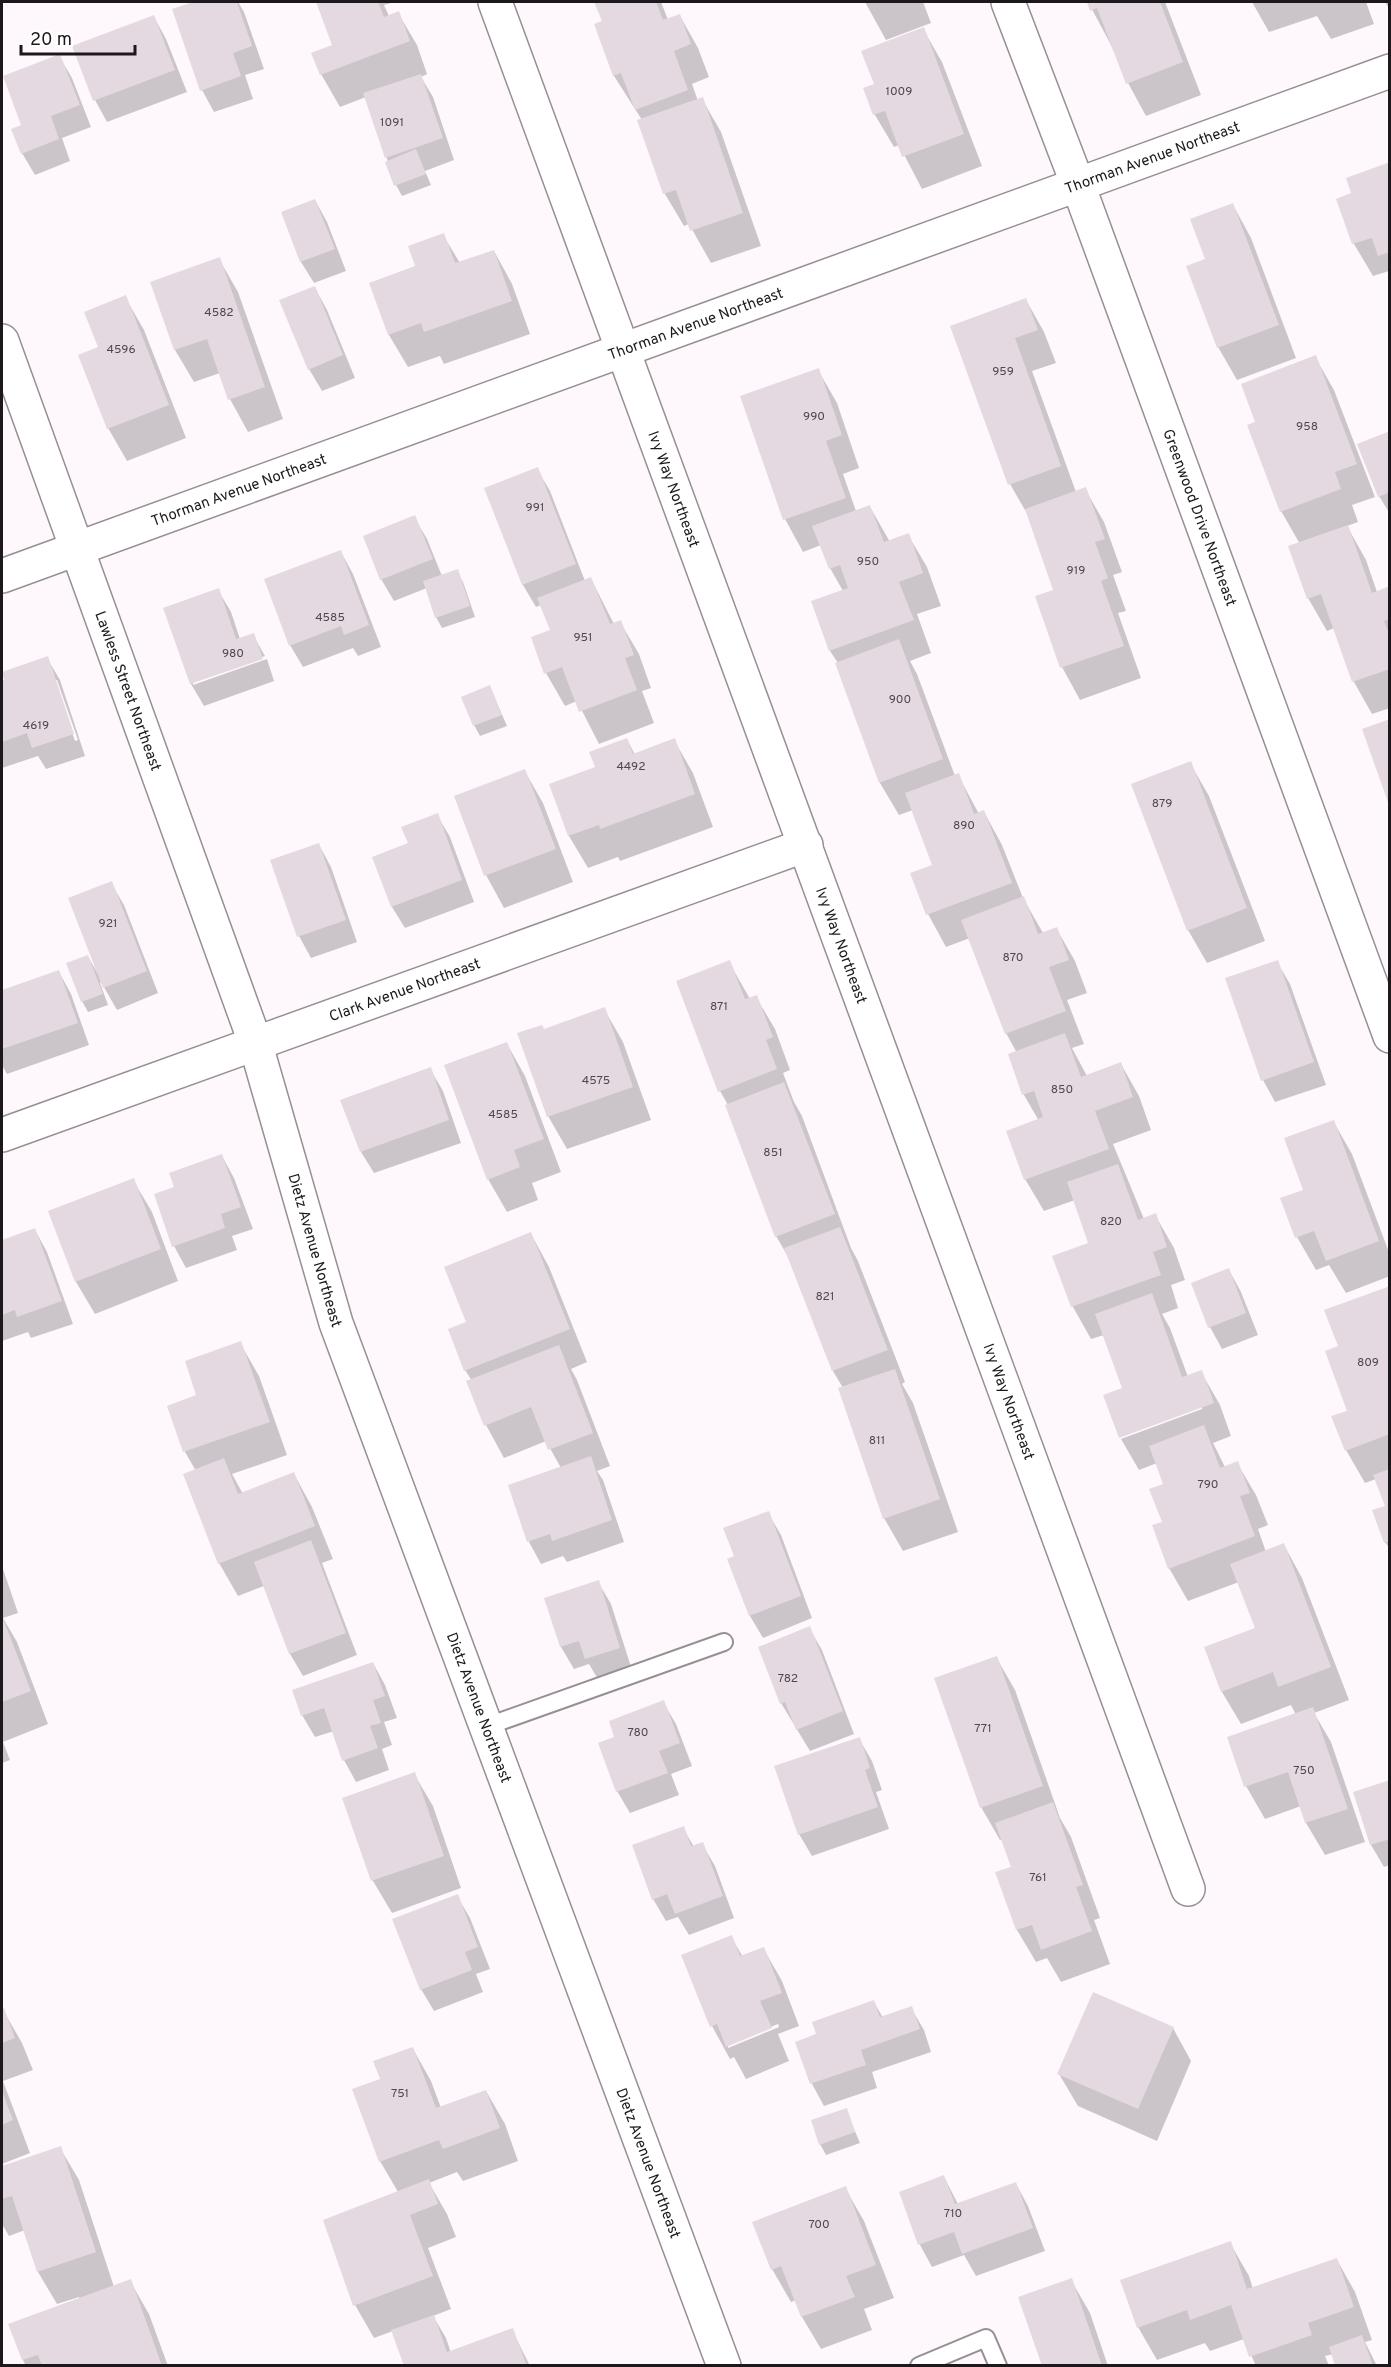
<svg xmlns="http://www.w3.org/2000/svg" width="1391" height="2367" font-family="Overpass,sans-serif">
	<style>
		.shadow { fill: #0003; fill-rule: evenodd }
		.building { fill: #e4d9e1 }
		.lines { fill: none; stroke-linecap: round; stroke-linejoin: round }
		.lane-casing { stroke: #988e95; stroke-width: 20 }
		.street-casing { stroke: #988e95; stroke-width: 36 }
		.lane { stroke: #fff; stroke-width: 16 }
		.street { stroke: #fff; stroke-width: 33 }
		.labels { text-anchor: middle; stroke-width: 6; stroke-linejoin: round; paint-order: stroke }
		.number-label { font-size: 12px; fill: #4e484c }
		.street-label { font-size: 15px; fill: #1c181b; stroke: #fff }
	</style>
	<rect width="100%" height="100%" fill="#fef7fc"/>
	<!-- shadow -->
	<path class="shadow" d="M198,2H238L244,12L264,69L245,75L253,99L214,112L202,90L174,10Z
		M318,2H395L384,5L389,16L398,13L417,45L427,74L421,77L433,97L454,160L425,171L431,185L402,196L396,185L366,97L340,107L321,74L334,46Z
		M596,2H661L668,20L680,16L698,48L709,77L692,84L698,101L702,99L721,132L761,246L711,263L689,224L684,226L665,194L639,121L642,120L614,76L596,25L604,22Z
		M865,2H923L931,23L886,40Z
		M1088,2H1165L1201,95L1146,116L1128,83L1110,43Z
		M1252,2H1366L1374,24L1331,39L1317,16L1269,32Z
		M1385,2H1390V10Z
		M154,17L166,39L187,92L107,122L95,100Z
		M923,29L942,62L982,166L922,189L899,145L894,147L875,115L865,89L876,85Z
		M59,56L72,78L91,127L62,138L70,161L35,175L22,153L23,125Z
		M1390,164V273L1389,271L1373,276L1354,244L1338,200L1353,194Z
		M315,200L327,222L346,271L314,283L301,262L283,213Z
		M1233,205L1251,238L1296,358L1237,380L1218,347L1207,260Z
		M443,235L460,263L494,251L512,284L530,334L444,364L440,356L408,367L389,335L371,284L417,267Z
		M219,259L238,292L283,419L248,432L230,399L220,373L194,382L175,350L152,283Z
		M315,288L327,310L355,378L322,391L309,369Z
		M125,297L144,330L186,438L127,461L108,428L99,348Z
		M1026,300L1044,332L1056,363L1032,371L1076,492L1085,489L1104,522L1122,572L1113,575L1126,611L1118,613L1141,678L1080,700L1062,667L1055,591L1029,517L1010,484L952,327Z
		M1315,357L1334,390L1375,497L1352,505L1358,522L1347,526L1366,560L1377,592L1390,588V708L1372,714L1354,682L1334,628L1327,631L1308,598L1300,544L1281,511L1257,423Z
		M818,370L837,403L859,468L843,474L856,511L870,507L890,542L908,535L927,567L941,606L917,614L931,653L910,661L917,674L955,776L958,775L979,814L984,812L1002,845L1023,898L1043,933L1056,928L1075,961L1087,993L1067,1000L1084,1044L1072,1048L1087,1076L1121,1064L1139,1096L1151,1130L1113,1144L1144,1219L1155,1215L1174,1248L1185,1280L1171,1285L1178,1308L1162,1314L1170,1328L1188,1377L1201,1372L1220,1405L1231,1436L1213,1443L1225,1467L1237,1463L1256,1495L1268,1525L1258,1529L1266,1552L1284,1545L1302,1578L1349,1700L1314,1713L1331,1742L1365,1842L1325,1855L1306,1823L1301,1806L1265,1819L1246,1786L1296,1715L1291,1705L1241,1724L1222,1692L1205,1648L1257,1629L1239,1582L1188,1601L1169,1568L1164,1523L1165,1485L1157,1463L1139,1470L1121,1439L1202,1409V1406L1124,1388L1104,1335L1091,1339L1073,1307L1054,1256L1090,1244L1075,1200L1044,1211L1025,1179L1039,1121L1024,1095L1009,1055L1017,1053L1006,1033L970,938L946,947L928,914L934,865L913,810L899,815L880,783L838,663L830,651L813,602L843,591L830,568L821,545L803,552L785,519Z
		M1390,433V514L1379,496Z
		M537,469L550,491L585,581L591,579L614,624L620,622L639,654L651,688L642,691L654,723L599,744L577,701L565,706L546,673L551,631L541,605L536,607L523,585L486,489Z
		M414,517L427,539L442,576L457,571L463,582L475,617L442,628L436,617L427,588L394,601L381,579Z
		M341,552L353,574L381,647L358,656L353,648L303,667L290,645Z
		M218,590L231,612L240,639L253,635L265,656L193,681V685L267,659L274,681L204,706L191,684L165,608Z
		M47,658L60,680L85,756L46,769L38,756L2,768V682ZM54,680H57L78,740L75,741Z
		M490,687L507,726L480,736L474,725Z
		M627,739L635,755L674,740L693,773L713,827L620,861L618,857L588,868L569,836L551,785L597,768Z
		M1190,763L1209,796L1265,941L1207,963L1188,930Z
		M524,770L543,803L573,882L504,908L486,875Z
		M437,815L450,837L474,902L405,928L392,907L410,844Z
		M319,845L331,867L357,942L311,958L299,936Z
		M111,883L124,905L158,993L117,1010L101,982L100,983L108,1005L88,1012L82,1001L88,957L97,972H98Z
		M729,962L750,999L756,997L775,1029L790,1070L783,1073L794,1102L802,1116L851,1248L858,1261L905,1382L902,1384L913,1403L958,1532L903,1551L884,1518L843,1388L833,1371L790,1260L776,1236L728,1105L720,1091Z
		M1277,962L1290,984L1326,1085L1275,1102L1263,1080L1227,979Z
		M59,972L71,994L89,1045L7,1074L2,1065V992Z
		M604,1009L623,1042L651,1120L567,1149L548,1116L544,1030Z
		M507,1044L525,1076L561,1172L532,1183L538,1200L507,1212L488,1179Z
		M430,1069L443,1091L461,1143L374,1173L361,1152Z
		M1333,1121L1352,1154L1390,1255V1276L1346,1293L1329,1265L1316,1270L1297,1237L1282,1199L1305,1191Z
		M222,1156L234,1178L253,1229L232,1236L237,1250L186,1268L174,1246L176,1188Z
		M133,1180L152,1212L178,1281L95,1314L76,1282L50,1212Z
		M35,1230L47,1252L73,1324L31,1338L28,1332L2,1341V1241Z
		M531,1234L549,1267L587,1362L571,1369L577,1380L610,1466L597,1471L603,1480L624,1542L567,1562L563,1556L541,1564L529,1542L510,1486L561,1468L546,1441L504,1458L486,1425L472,1381L465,1370L468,1323Z
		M1229,1270L1241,1292L1258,1335L1222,1349L1210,1327Z
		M1390,1288V1549L1385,1542L1387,1507L1376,1479L1365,1483L1346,1450L1349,1411L1340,1347Z
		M240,1343L259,1376L287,1455L232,1474L243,1494L294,1474L312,1507L333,1559L322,1563L357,1655L303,1676L290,1654L264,1586L238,1596L219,1563L196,1471L185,1452L169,1406L198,1396Z
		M768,1513L781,1535L812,1618L763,1638L750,1616L729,1559L736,1557Z
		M2,1566L18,1613L3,1618L17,1642L48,1724L3,1742L10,1760L2,1763Z
		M598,1582L611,1604L632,1670L599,1681L589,1664L574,1669L561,1647L546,1599Z
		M809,1628L822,1650L854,1734L810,1751L781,1703Z
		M996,1657L1015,1690L1060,1818L1071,1837L1100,1918L1094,1920L1110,1964L1061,1982L1047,1958L1036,1962L1017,1930L997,1873L1013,1867L1003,1839L1000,1840L981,1807Z
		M373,1663L385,1685L397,1718L384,1722L392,1745L382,1749L389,1770L356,1782L344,1760L334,1731L315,1737L302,1715Z
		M663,1702L676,1724L692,1766L671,1774L679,1795L630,1813L617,1791L616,1738Z
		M859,1739L872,1761L882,1790L876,1792L889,1829L812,1856L799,1834Z
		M414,1774L433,1806L461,1888L392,1913L373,1881L344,1799Z
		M1390,1781V1865L1384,1867L1371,1845L1355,1792Z
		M683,1828L694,1847L702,1844L715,1866L734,1918L689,1935L678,1917L666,1921L653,1899Z
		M457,1896L470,1918L490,1969L476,1974L483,1992L434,2011L421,1989Z
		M731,1937L743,1957L763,1948L782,1981L799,2026L778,2034L789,2061L746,2079L734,2057L730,2059L712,2026ZM778,2024L779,2027L728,2048V2044Z
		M874,2002L883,2018L911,2008L924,2030L931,2052L872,2072L877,2088L824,2106L812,2084L797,2043L818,2035Z
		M3,2010L22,2043L33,2070L3,2081L30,2153L2,2164Z
		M1173,2028L1191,2061L1157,2141L1078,2106L1059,2074Z
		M413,2049L431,2081L441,2108L486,2091L505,2124L518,2161L463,2181L457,2172L429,2183L447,2214L456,2237L428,2248L451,2309L433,2316L446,2338L451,2353L512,2330L530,2366H405L393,2331L374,2338L355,2305L325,2221L398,2192L380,2161L382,2080Z
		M846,2110L860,2143L826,2155L820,2144Z
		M60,2148L79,2180L114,2287L130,2281L149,2314L168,2366H26L23,2360L10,2325L80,2300L79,2297L57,2304L38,2272L25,2230L9,2236L2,2224V2167Z
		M944,2177L958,2204L1016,2184L1028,2206L1045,2251L976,2276L964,2255L932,2267L920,2245L901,2193Z
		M845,2188L864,2221L894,2298L864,2309L872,2330L821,2349L802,2317L796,2300L791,2302L772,2269Z
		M1230,2243L1249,2276L1253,2289L1337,2260L1355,2292L1372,2340L1365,2342L1377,2366H1337L1333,2354L1325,2356L1329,2366H1256L1244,2339L1210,2351L1205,2343L1157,2360L1138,2327Z
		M1071,2280L1090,2313L1108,2366H1044Z"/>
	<!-- building -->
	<path class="building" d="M193,2H237L252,46L233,53L241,76L200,91L172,9Z
		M316,2H378L384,17L399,11L410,41L320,75L311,53L332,45Z
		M594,2H656L663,20L680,14L691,44L674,51L688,90L635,110L621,73L613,76L594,24L602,21Z
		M1087,2H1160L1183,62L1126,84L1097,8L1090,11Z
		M154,15L175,70L93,101L72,46Z
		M924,27L964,134L902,157L885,111L873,115L863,88L874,84L861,51Z
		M60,54L80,105L51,116L59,139L21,154L11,129L21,125L3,76Z
		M421,74L443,138L385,158L363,93Z
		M703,97L743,213L690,231L676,190L663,194L637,120Z
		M416,149L426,174L394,186L385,162Z
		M1390,162V252L1378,256L1372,238L1352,244L1336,199L1351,193L1346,178Z
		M315,199L335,249L300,262L281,212Z
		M1233,203L1279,325L1217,348L1186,266L1205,259L1190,219Z
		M444,233L455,263L494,250L512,301L424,332L421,323L388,335L369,283L415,266L408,246Z
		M220,257L265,387L228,400L207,339L174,350L150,282Z
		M315,286L343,355L308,370L279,300Z
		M126,295L169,405L107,429L78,355L98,347L84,312Z
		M1026,298L1038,330L1015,338L1061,466L1008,485L950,326Z
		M1316,355L1357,464L1335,472L1341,489L1280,512L1247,425L1255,422L1241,384Z
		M819,368L842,435L826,441L846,498L783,520L740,396Z
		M1390,431V492L1378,497L1357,444Z
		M538,467L576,564L522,585L484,488Z
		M1086,487L1105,539L1095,542L1108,578L1101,581L1124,646L1060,668L1035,596L1053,590L1025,509Z
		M870,505L884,542L909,533L923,573L899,582L914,620L829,651L811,601L848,588L840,565L829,569L812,526Z
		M415,515L433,559L380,580L363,536Z
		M1348,525L1372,593L1390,586V619L1384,621L1390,636V669L1352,682L1321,594L1307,599L1288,546Z
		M341,550L369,625L344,635L341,626L289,646L264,579Z
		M458,569L470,606L435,618L423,581Z
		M591,577L610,624L621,620L634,655L625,658L637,690L579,712L562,667L544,674L531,637L550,630L537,598Z
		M219,588L236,639L254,633L263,659L190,684L163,608Z
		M899,639L943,759L879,783L835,663Z
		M48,656L74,734L32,748L27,733L2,742V681L4,680L2,672Z
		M490,685L502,715L473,726L461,697Z
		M1390,719V805H1389L1362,729Z
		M627,738L633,754L675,738L695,794L600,829L599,825L568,836L549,784L595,767L589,752Z
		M1191,761L1247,908L1187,931L1131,784Z
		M525,769L556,849L484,876L454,796Z
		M959,773L974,814L984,810L1012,883L926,915L910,873L932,865L905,793Z
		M438,813L462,880L391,907L372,857L408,843L401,827Z
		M319,843L346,920L297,937L270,860Z
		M112,881L147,971L103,988L68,898Z
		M1024,896L1038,934L1057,927L1069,960L1049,967L1066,1011L1005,1034L961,920Z
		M88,955L103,994L81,1002L66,963Z
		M730,960L745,999L757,995L773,1037L766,1040L777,1069L718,1092L676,981Z
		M1278,960L1314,1062L1261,1081L1225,978Z
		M59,970L78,1023L2,1049V990Z
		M605,1007L633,1087L547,1117L517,1033L542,1025L544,1029Z
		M1065,1033L1081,1077L1121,1062L1133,1097L1095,1111L1109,1149L1024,1180L1006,1131L1043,1117L1034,1091L1022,1095L1008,1054Z
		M507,1042L544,1139L514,1150L520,1167L487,1180L444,1065Z
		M431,1067L449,1120L360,1152L340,1100Z
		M784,1082L835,1214L775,1237L725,1105Z
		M1334,1120L1379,1241L1326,1261L1314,1231L1295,1238L1280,1198L1303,1190L1284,1138Z
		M222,1154L241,1207L221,1214L225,1228L172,1247L154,1194L174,1187L169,1173Z
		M1118,1164L1138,1220L1156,1213L1167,1247L1153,1252L1161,1275L1071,1307L1052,1256L1088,1243L1067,1182Z
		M134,1178L161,1249L75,1282L48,1211Z
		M840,1227L888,1350L832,1371L784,1248Z
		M35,1228L62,1301L17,1317L15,1310L2,1315V1240Z
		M531,1232L570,1329L464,1371L448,1329L466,1322L444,1267Z
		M1229,1268L1246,1313L1208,1328L1191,1283Z
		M1390,1286V1434L1345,1451L1331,1416L1347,1411L1325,1351L1338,1346L1324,1310Z
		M1152,1293L1182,1377L1202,1370L1214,1403L1119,1438L1103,1395L1122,1388L1095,1314Z
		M241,1341L270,1422L183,1452L167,1406L196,1395L185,1361Z
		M559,1345L593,1433L548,1450L531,1407L484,1426L466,1381Z
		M895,1369L940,1499L883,1519L838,1388Z
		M1204,1425L1220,1468L1238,1461L1250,1493L1240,1496L1255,1536L1168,1569L1152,1525L1162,1522L1149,1489L1163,1484L1149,1446Z
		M591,1456L612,1520L552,1541L550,1534L527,1542L508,1485Z
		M224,1458L238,1494L294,1472L315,1526L218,1564L183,1474Z
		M1390,1469V1541L1384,1543L1372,1510L1385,1506L1373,1475Z
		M769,1511L801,1596L749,1616L727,1559L734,1556L723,1528Z
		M311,1540L346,1633L289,1654L254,1562Z
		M1284,1543L1331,1667L1278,1687L1273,1672L1221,1692L1204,1647L1255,1628L1230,1564Z
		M599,1580L620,1648L585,1659L579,1641L560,1647L544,1598Z
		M2,1616L31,1691L2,1702Z
		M810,1626L843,1711L796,1730L785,1702L780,1704L758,1647Z
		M997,1656L1043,1786L980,1808L934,1678Z
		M373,1662L385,1696L373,1700L381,1723L370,1726L378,1748L342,1761L324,1708L301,1716L292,1690Z
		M664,1700L680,1743L659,1751L668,1773L616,1792L598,1743L614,1737L609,1721Z
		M1313,1707L1348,1809L1305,1823L1288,1772L1244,1787L1227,1737Z
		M860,1737L870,1768L865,1770L878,1807L798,1835L774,1766Z
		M415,1772L444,1856L371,1881L342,1798Z
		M1390,1780V1839L1370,1845L1353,1792Z
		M1053,1802L1083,1885L1076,1887L1092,1931L1041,1950L1032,1925L1016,1930L995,1872L1011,1867L995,1823Z
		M684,1826L691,1846L703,1842L723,1896L675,1914L667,1894L652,1900L632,1845Z
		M458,1894L478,1947L465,1952L472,1970L420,1990L392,1919Z
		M732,1935L740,1956L764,1947L782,1993L760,2001L772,2028L726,2047L717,2024L710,2027L681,1955Z
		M1093,1992L1174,2027L1138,2109L1057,2074Z
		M874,2000L880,2017L912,2006L920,2029L861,2050L866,2065L810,2084L795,2042L816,2034L812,2022Z
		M4,2008L15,2038L2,2043V2009Z
		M413,2047L436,2108L486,2090L500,2128L443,2149L439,2140L379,2162L352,2089L380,2079L373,2061Z
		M2,2091L13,2120L2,2125Z
		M847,2108L855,2132L819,2145L811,2120Z
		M61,2146L96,2252L37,2272L12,2196L2,2199V2166Z
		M944,2175L955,2204L1016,2182L1033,2228L962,2254L954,2232L918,2245L899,2192Z
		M429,2179L438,2204L410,2215L433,2276L353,2306L323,2220Z
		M846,2186L876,2265L846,2276L855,2297L801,2317L781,2266L771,2270L752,2222Z
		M1231,2241L1247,2289L1337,2258L1354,2307L1308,2323L1312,2335L1249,2357L1231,2305L1190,2320L1187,2310L1137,2328L1120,2280Z
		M1072,2278L1102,2366H1042L1018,2297Z
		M131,2279L162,2366H42L38,2355L22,2360L8,2324Z
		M434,2315L447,2352L513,2328L527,2366H404L391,2330Z
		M1362,2335L1373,2366H1335L1329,2347Z"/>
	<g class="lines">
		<defs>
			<path id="lane" d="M485,1727L724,1642
				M919,2366L986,2338L998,2366"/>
			<g id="street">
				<path id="s1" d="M495,2L1188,1889"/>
				<path id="s2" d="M1008,2L1078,185L1390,1036"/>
				<path id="s3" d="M2,341L255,1042L336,1323L724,2366"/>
				<path id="s4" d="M2,576L1390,71"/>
				<path id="s5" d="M2,1135L806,845"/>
			</g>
		</defs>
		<!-- lane casing -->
		<use href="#lane" class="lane-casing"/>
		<!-- street casing -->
		<use href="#street" class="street-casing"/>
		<!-- lane -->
		<use href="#lane" class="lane"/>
		<!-- street -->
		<use href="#street" class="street"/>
	</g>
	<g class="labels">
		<!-- number labels -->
		<g class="number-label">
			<text x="899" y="95">1009</text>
			<text x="392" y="126">1091</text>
			<text x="219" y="316">4582</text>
			<text x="121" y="353">4596</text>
			<text x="1003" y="375">959</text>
			<text x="814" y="420">990</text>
			<text x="1307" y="430">958</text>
			<text x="535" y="511">991</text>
			<text x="868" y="565">950</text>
			<text x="1076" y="574">919</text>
			<text x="330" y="621">4585</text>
			<text x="583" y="641">951</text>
			<text x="233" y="657">980</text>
			<text x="900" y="703">900</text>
			<text x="36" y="729">4619</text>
			<text x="631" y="770">4492</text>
			<text x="1162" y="807">879</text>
			<text x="964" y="829">890</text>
			<text x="108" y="927">921</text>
			<text x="1013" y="961">870</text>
			<text x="719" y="1010">871</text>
			<text x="596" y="1084">4575</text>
			<text x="1062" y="1093">850</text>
			<text x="503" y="1118">4585</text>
			<text x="773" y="1156">851</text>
			<text x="1111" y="1225">820</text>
			<text x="825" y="1300">821</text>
			<text x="1368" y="1366">809</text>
			<text x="877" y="1444">811</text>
			<text x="1208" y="1488">790</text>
			<text x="788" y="1682">782</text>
			<text x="983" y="1732">771</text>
			<text x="638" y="1736">780</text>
			<text x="1304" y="1774">750</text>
			<text x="1038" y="1881">761</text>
			<text x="400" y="2097">751</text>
			<text x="953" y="2217">710</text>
			<text x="819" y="2228">700</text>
		</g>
		<!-- street labels -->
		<g class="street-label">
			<text dy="5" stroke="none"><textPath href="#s4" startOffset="1224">Thorman Avenue Northeast</textPath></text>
			<text dy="5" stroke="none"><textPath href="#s4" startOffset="738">Thorman Avenue Northeast</textPath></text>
			<text dy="5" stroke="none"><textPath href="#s1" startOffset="519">Ivy Way Northeast</textPath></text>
			<text dy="5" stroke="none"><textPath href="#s4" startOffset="252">Thorman Avenue Northeast</textPath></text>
			<text dy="5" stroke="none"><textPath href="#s2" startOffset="550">Greenwood Drive Northeast</textPath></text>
			<text dy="5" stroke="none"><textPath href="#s3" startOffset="372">Lawless Street Northeast</textPath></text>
			<text dy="5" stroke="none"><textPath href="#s1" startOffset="1005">Ivy Way Northeast</textPath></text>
			<text dy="5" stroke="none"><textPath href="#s5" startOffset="428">Clark Avenue Northeast</textPath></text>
			<text dy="5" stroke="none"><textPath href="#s3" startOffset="962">Dietz Avenue Northeast</textPath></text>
			<text dy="5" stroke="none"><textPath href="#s1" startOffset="1491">Ivy Way Northeast</textPath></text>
			<text dy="5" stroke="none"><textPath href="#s3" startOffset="1448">Dietz Avenue Northeast</textPath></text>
			<text dy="5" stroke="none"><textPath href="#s3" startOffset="1934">Dietz Avenue Northeast</textPath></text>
		</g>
	</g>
	<!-- border -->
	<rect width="1391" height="2367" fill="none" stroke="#1c181b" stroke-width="6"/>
	<!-- scale -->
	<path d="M21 45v9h114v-9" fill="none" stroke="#1c181b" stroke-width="3"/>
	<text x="30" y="45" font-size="18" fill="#1c181b" stroke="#ffffff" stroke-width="4.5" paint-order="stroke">20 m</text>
</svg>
